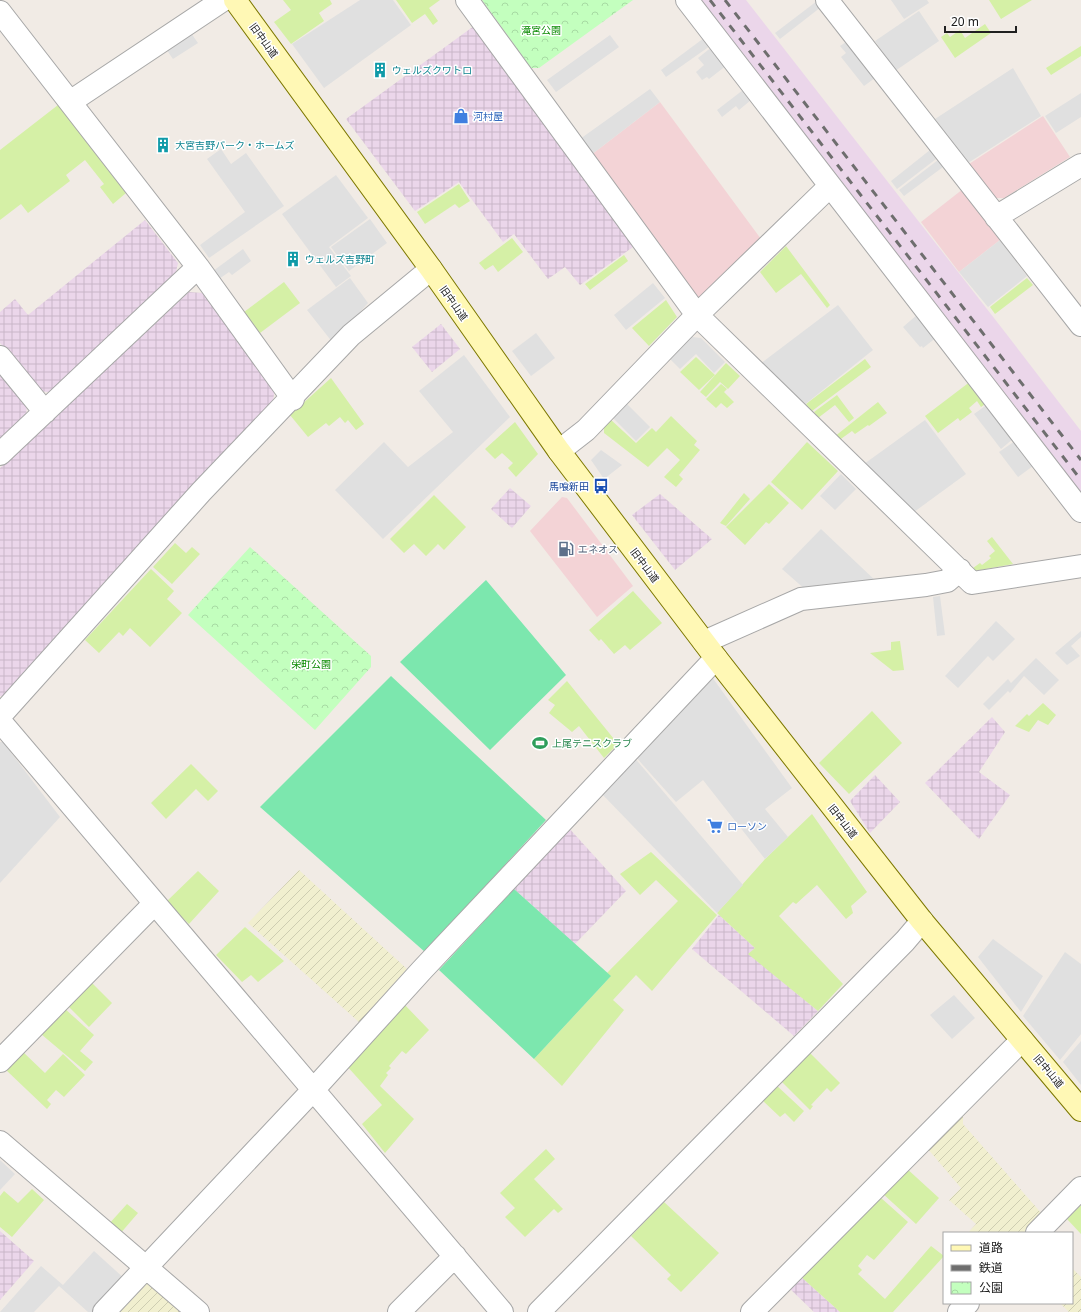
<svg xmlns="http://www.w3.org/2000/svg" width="1081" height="1312" font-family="'Noto Sans','Noto Sans JP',sans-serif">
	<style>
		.commercial { fill: #f3d3d6 }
		.industrial { fill: url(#industrial-grid) }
		.railway { fill: #ebd6ea }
		.farmland { fill: url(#farmland-furrows) }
		.grass { fill: #d5f0a6 }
		.park { fill: url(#park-crowns) }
		.pitch { fill: #7ce7ae }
		.parking { fill: #e0e0e0 }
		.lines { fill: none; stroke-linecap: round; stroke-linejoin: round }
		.street-casing { stroke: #a7a7a7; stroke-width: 24 }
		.secondary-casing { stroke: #7d7800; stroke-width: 24 }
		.street { stroke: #fff; stroke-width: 22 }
		.secondary { stroke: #fff8b5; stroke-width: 22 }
		.rail { stroke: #6e6e6e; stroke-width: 3; stroke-dasharray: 8 8; stroke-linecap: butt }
		.labels { text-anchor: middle; stroke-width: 3; stroke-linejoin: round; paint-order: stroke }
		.park-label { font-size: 10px; fill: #098a01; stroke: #fff }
		.street-label { font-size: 10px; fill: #202020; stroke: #fff }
		.culture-label { font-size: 10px; fill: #0d838f; stroke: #fff; text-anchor: start }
		.shop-label { font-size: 10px; fill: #366cbe; stroke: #fff; text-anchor: start }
		.transit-label { font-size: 10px; fill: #164399; stroke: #fff; text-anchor: end }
		.service-label { font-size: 10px; fill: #4e5e75; stroke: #fff; text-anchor: start }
		.leisure-label { font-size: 10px; fill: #27864d; stroke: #fff; text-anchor: start }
	</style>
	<defs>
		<pattern id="industrial-grid" width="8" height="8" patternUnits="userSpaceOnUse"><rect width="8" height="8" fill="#ebd6ea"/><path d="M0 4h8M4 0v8" fill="none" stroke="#c9b7c8"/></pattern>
		<pattern id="farmland-furrows" width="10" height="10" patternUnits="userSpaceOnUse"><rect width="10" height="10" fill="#f1efcf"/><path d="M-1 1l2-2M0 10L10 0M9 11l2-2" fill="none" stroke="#cecdb1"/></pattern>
		<pattern id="park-crowns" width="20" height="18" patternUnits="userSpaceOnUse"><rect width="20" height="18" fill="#c3ffbe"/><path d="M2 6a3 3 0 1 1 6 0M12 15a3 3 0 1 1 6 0" fill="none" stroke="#a7daa3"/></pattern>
	</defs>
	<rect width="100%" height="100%" fill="#f1ebe5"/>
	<!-- commercial -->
	<path class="commercial" d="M660,102L761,239L699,302L591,155Z
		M1043,116L1070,157L1004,198H996L969,164Z
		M963,189L1000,240L959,272L921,222Z
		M562,497L567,498L633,586L597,617L530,531Z"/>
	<!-- industrial -->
	<path class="industrial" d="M474,26L633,247L580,285L565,267L548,279L514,234L503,242L459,182L415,211L346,119Z
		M145,220L178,263L175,276L53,393L41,391L0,343V312L15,299L28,315Z
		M189,292L202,293L275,388L273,401L5,696H0V468Z
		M441,324L460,349L432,372L412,347Z
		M0,372L27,402L26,418L0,441Z
		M510,488L531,506L512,528L491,509Z
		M660,494L712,539L675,570L632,515Z
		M992,717L1005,732L979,772L1010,795L979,839L925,783Z
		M875,775L900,802L870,833L850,801Z
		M568,827L626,891L575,944L514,889Z
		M719,915L755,948L749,954L818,1011L794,1036L692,949Z
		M0,1231L34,1261L0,1300Z
		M799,1275L840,1312H814L788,1287Z"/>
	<!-- railway -->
	<path class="railway" d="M694,0H746L1001,327L1081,431V498Z"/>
	<!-- farmland -->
	<path class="farmland" d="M299,870L407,969L360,1023L248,923Z
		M963,1114V1124L1043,1215L1026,1233H968L976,1224L949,1200L961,1188L927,1148Z
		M1072,1268L1081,1277V1312H1069L1060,1303H1072Z
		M148,1281L184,1312H119Z"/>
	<!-- grass -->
	<path class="grass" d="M283,0H330L332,4L319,13L324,21L291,44L274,22L291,10Z
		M396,0H440L429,8L438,21L433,25L425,14L412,23Z
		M989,0H1032L1001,19Z
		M985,24L991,33L955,58L941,37L947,33L950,37L960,30L965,38Z
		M1081,46V56L1051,75L1046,68Z
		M58,105L126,193L113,204L100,187L104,184L85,160L66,175L70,181L28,213L21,204L0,220V150Z
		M459,184L470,201L459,208L455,204L425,224L417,212Z
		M512,238L523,252L498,272L493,265L485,270L479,263Z
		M786,246L830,305L827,308L801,274L776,293L760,272Z
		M624,255L628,261L590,290L585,284Z
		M1027,278L1033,285L995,314L990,307Z
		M284,282L300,303L260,333L244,312Z
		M666,300L677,317L649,346L632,328Z
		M696,357L715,375L699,390L680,372Z
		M865,359L871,367L812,411L806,404Z
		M726,363L740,376L728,389L720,382L706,397L700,392Z
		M331,378L364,424L356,430L348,420L345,423L340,417L329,426L326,423L308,437L290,415Z
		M971,381L988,402L981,407L977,401L969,408L972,412L960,421L958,418L938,433L925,416Z
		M721,384L727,389L724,392L734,402L727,408L721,403L716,408L706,399Z
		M837,395L854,418L849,422L835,405L818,418L814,412Z
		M878,402L887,413L869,426L868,425L855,434L852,431L838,441L834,437Z
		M671,416L697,441L694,445L700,450L679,475L683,479L676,487L664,477L680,460L667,448L648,467L604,433V425L610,419L636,443L652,428L656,432Z
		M515,422L538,454L516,477L508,468L513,463L502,453L495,459L485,449Z
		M807,442L838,471L802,510L771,482Z
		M769,484L789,503L769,524L766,522L745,545L726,527Z
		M744,493L750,499L726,526L720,523Z
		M434,495L466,527L444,550L438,544L426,556L414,544L404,553L390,539Z
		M992,537L1013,564L975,571L973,568L980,563L982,565L991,558L989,556L995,551L987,541Z
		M175,543L186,553L192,547L200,554L172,584L153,567Z
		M151,569L174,591L167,599L182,613L150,647L130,628L123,636L119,632L99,653L85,640Z
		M633,591L662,623L630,650L625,645L614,654L601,639L599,641L589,630Z
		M900,641L904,670L893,671L870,653L891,650V642Z
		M567,681L618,744L604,758L579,726L572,732L549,713L555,705L548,700Z
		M1043,703L1056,715L1048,725L1038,720L1029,732L1015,726L1027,714L1029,716Z
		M872,711L902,743L849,794L819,763Z
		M191,764L218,791L208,801L196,789L166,819L151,803Z
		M812,814L867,892L851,906L853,913L846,919L817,885L796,904L793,902L779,916L843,984L818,1011L748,954L755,948L717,913L765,859Z
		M651,852L717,915L652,991L636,975L613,1000L624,1010L562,1086L534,1059L610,977L607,973L678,901L656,880L640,895L620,874Z
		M198,871L219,891L189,924L166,902Z
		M245,927L284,961L258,982L251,975L242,982L216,955Z
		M92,983L112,1003L89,1027L69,1007Z
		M404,1004L429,1030L406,1054L402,1051L389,1066L391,1068L386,1073L388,1075L380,1086L414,1119L385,1153L362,1124L382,1105L346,1065Z
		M64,1008L94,1035L80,1051L93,1062L85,1071L41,1034Z
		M23,1052L45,1073L63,1054L85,1075L64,1097L56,1090L47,1100L51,1104L47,1109L6,1070Z
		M809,1052L840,1083L831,1092L827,1088L811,1105L813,1106L810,1110L781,1081Z
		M775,1084L804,1111L794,1122L785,1113L780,1117L761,1099Z
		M546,1149L555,1159L534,1179L563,1209L558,1213L554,1209L525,1237L505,1217L515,1208L500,1193Z
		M905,1167L939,1198L916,1224L882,1193Z
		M32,1189L44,1200L12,1237L0,1227V1196L4,1191L18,1203Z
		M880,1197L908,1222L874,1260L867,1255L858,1266L862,1270L858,1274L885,1299L931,1246L944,1256L893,1312H840L799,1275Z
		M664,1202L719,1253L681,1292L667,1279L671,1275L631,1236Z
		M127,1204L138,1213L119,1235L108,1225Z
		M1081,1205V1234L1067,1219Z"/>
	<!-- park -->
	<path class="park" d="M482,0H633L539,68H531Z
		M250,547L371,656V667L315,730L188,615Z"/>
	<!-- pitch -->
	<path class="pitch" d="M486,580L566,675L490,750L400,662Z
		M391,676L546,820L425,952L260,807Z
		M514,889L611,976L534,1059L439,970Z"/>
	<!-- parking -->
	<path class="parking" d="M360,0H393L411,25L324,88L292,44Z
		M891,0H927L929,3L904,19Z
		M817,1L821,7L780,39L775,33Z
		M919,11L939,41L895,71L875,41Z
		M191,33L198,43L173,59L166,49Z
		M610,35L619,47L556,92L547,80Z
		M704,38L710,46L666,77L661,70Z
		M846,42L875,78L864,86L841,57L846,53L840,46Z
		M713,46L727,65L709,79L707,77L702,80L696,72L704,65L698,58Z
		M1013,68L1041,116L968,163L935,119Z
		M650,89L660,102L591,155L580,139Z
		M743,90L751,100L739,110L736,106L722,117L717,110Z
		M1081,93V117L1056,133L1045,116Z
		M221,149L231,164L246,153L284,206L209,258L200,245L245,212L207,159Z
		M930,150L936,159L897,189L891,181Z
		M938,160L943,167L904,196L899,190Z
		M336,175L368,218L329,247L351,276L336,287L282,214Z
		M370,219L387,243L349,271L331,247Z
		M1000,240L1027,276L988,307L959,272Z
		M243,249L251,261L232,275L229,272L219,279L213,271Z
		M350,278L368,303L333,343L307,310Z
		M653,283L665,298L626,330L614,315Z
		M838,305L873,350L803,406L760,364Z
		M918,314L937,337L923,348L922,346L920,347L903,327Z
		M536,333L555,358L531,376L512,351Z
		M692,337L701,338L725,362L714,373L696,354L680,369L670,359Z
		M464,355L510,417L383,539L335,490L384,442L431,491L408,467L453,432L419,391Z
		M626,403L650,427L636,441L612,417Z
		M988,404L1014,438L1001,449L974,414Z
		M925,420L966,474L914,512L864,464Z
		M1015,441L1033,466L1018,477L999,452Z
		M601,450L622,465L604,479L591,460Z
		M841,474L856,489L835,510L820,496Z
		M821,529L878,583L807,591L782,569Z
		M940,596L945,635L937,636L933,597Z
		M996,621L1015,639L993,661L988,656L958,688L945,676Z
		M1081,631V637L1071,646L1080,656L1067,665L1055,653Z
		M1036,658L1059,680L1044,695L1024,676L1010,693L1008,691L989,710L983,704L1008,679L1011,683Z
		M712,677L792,788L765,809L788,837L765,859L703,780L676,802L634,755Z
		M0,742H3L60,817L0,883Z
		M633,756L743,885L717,913L601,793Z
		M993,939L1043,976L1021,1012L978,957Z
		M1065,952L1081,964V1034L1060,1060L1023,1016Z
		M954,995L975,1018L952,1039L930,1015Z
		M1081,1041V1085L1063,1062Z
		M0,1160L15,1174L0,1190Z
		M94,1251L126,1280L96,1312H88L59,1286L34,1312H0L41,1266L63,1285Z"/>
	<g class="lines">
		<defs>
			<path id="street" d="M467,0L697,315L972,583L1081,566
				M687,0L1081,511
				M827,0L1081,325
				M0,12L198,267L293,399
				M70,102L223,0
				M996,217L1081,165
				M0,357L45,412
				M559,451L586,430L697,315L830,186
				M0,454L198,267
				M704,642L801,599L926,585L947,581L960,570
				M0,716L201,492L351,335L431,269
				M0,721L502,1312
				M0,1061L154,904
				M0,1142L198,1312
				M1037,1233L1081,1188
				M104,1312L314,1089L422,970L716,658
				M399,1312L455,1256
				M539,1312L905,941L922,921
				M752,1312L1022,1040
				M959,1312L968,1303"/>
			<path id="secondary" d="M235,0L431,269L559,451L716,658L922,921L1081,1110"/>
		</defs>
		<!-- street casing -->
		<use href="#street" class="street-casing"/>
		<!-- secondary casing -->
		<use href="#secondary" class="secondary-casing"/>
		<!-- street -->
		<use href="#street" class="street"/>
		<!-- secondary -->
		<use href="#secondary" class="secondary"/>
		<!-- rail -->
		<path class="rail" d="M710,0L1081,480
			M725,0L1081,460"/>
	</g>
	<!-- icons -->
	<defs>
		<symbol id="building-bare" viewBox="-9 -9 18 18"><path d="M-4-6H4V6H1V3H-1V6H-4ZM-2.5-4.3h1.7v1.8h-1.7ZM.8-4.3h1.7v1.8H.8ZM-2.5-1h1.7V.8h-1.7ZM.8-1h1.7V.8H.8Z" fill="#0f9aa8" stroke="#fff" stroke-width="2.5" paint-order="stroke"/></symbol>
		<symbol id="shop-bare" viewBox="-9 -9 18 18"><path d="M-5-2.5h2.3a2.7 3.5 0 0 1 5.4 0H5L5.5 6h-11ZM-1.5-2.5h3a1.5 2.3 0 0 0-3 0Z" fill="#3f7fe0" stroke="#fff" stroke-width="2.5" paint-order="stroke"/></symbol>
		<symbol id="bus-bare" viewBox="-9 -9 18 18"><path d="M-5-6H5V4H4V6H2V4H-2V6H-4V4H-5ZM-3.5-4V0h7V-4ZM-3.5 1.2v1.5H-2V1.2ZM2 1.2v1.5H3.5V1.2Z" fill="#1a4fb4" stroke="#fff" stroke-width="2.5" paint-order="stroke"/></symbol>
		<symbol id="fuel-bare" viewBox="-9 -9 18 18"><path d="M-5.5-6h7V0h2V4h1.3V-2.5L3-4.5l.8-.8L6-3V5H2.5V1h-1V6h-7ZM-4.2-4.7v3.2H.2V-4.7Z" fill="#5c6f8a" stroke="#fff" stroke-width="2.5" paint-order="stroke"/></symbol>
		<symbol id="stadium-bare" viewBox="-9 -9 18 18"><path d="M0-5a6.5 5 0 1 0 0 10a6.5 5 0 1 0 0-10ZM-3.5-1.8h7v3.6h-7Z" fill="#2e9e5b" stroke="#fff" stroke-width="2.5" paint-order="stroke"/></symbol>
		<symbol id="supermarket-bare" viewBox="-9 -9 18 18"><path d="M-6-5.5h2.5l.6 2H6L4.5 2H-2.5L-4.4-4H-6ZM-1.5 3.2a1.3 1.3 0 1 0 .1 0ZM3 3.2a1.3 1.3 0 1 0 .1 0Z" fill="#3f7fe0" stroke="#fff" stroke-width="2.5" paint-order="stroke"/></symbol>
	</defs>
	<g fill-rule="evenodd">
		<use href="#building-bare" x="369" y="59" width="22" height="22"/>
		<use href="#shop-bare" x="450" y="105" width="22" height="22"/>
		<use href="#building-bare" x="152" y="134" width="22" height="22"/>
		<use href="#building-bare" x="282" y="248" width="22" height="22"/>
		<use href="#bus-bare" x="590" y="475" width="22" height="22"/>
		<use href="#fuel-bare" x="555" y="538" width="22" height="22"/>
		<use href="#stadium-bare" x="529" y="732" width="22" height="22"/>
		<use href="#supermarket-bare" x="704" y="815" width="22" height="22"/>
	</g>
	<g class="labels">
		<!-- park labels -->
		<g class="park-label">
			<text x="541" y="34">滝宮公園</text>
			<text x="311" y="668">栄町公園</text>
		</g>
		<!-- street labels -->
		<g class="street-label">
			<text transform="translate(264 40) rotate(54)" y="4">旧中山道</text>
			<text transform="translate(454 303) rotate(55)" y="4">旧中山道</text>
			<text transform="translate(645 565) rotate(53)" y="4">旧中山道</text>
			<text transform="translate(843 821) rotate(52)" y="4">旧中山道</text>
			<text transform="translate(1049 1071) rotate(50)" y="4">旧中山道</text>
		</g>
		<!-- culture labels -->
		<g class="culture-label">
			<text x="392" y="74">ウェルズクワトロ</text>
			<text x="175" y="149">大宮吉野パーク・ホームズ</text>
			<text x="305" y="263">ウェルズ吉野町</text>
		</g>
		<!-- shop labels -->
		<g class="shop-label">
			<text x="473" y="120">河村屋</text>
			<text x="727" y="830">ローソン</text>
		</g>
		<!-- transit labels -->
		<g class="transit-label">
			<text x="589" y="490">馬喰新田</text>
		</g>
		<!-- service labels -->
		<g class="service-label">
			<text x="578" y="553">エネオス</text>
		</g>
		<!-- leisure labels -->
		<g class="leisure-label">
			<text x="552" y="747">上尾テニスクラブ</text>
		</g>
	</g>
	<!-- legend -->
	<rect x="943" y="1232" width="130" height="72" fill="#ffffff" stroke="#a6a6a6"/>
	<rect x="951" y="1245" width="20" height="6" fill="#fff8b5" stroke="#a6a6a6"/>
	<text x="979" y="1252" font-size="12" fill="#202020">道路</text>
	<rect x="951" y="1265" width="20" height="6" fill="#6e6e6e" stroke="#a6a6a6"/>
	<text x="979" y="1272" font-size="12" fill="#202020">鉄道</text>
	<rect x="951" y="1282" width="20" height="12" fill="url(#park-crowns)" stroke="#a6a6a6"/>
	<text x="979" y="1292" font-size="12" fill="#202020">公園</text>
	<!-- scale -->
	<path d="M945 26v6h71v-6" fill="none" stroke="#202020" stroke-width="2"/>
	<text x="951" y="26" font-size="12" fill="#202020" stroke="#ffffff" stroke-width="3" paint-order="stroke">20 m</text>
</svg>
